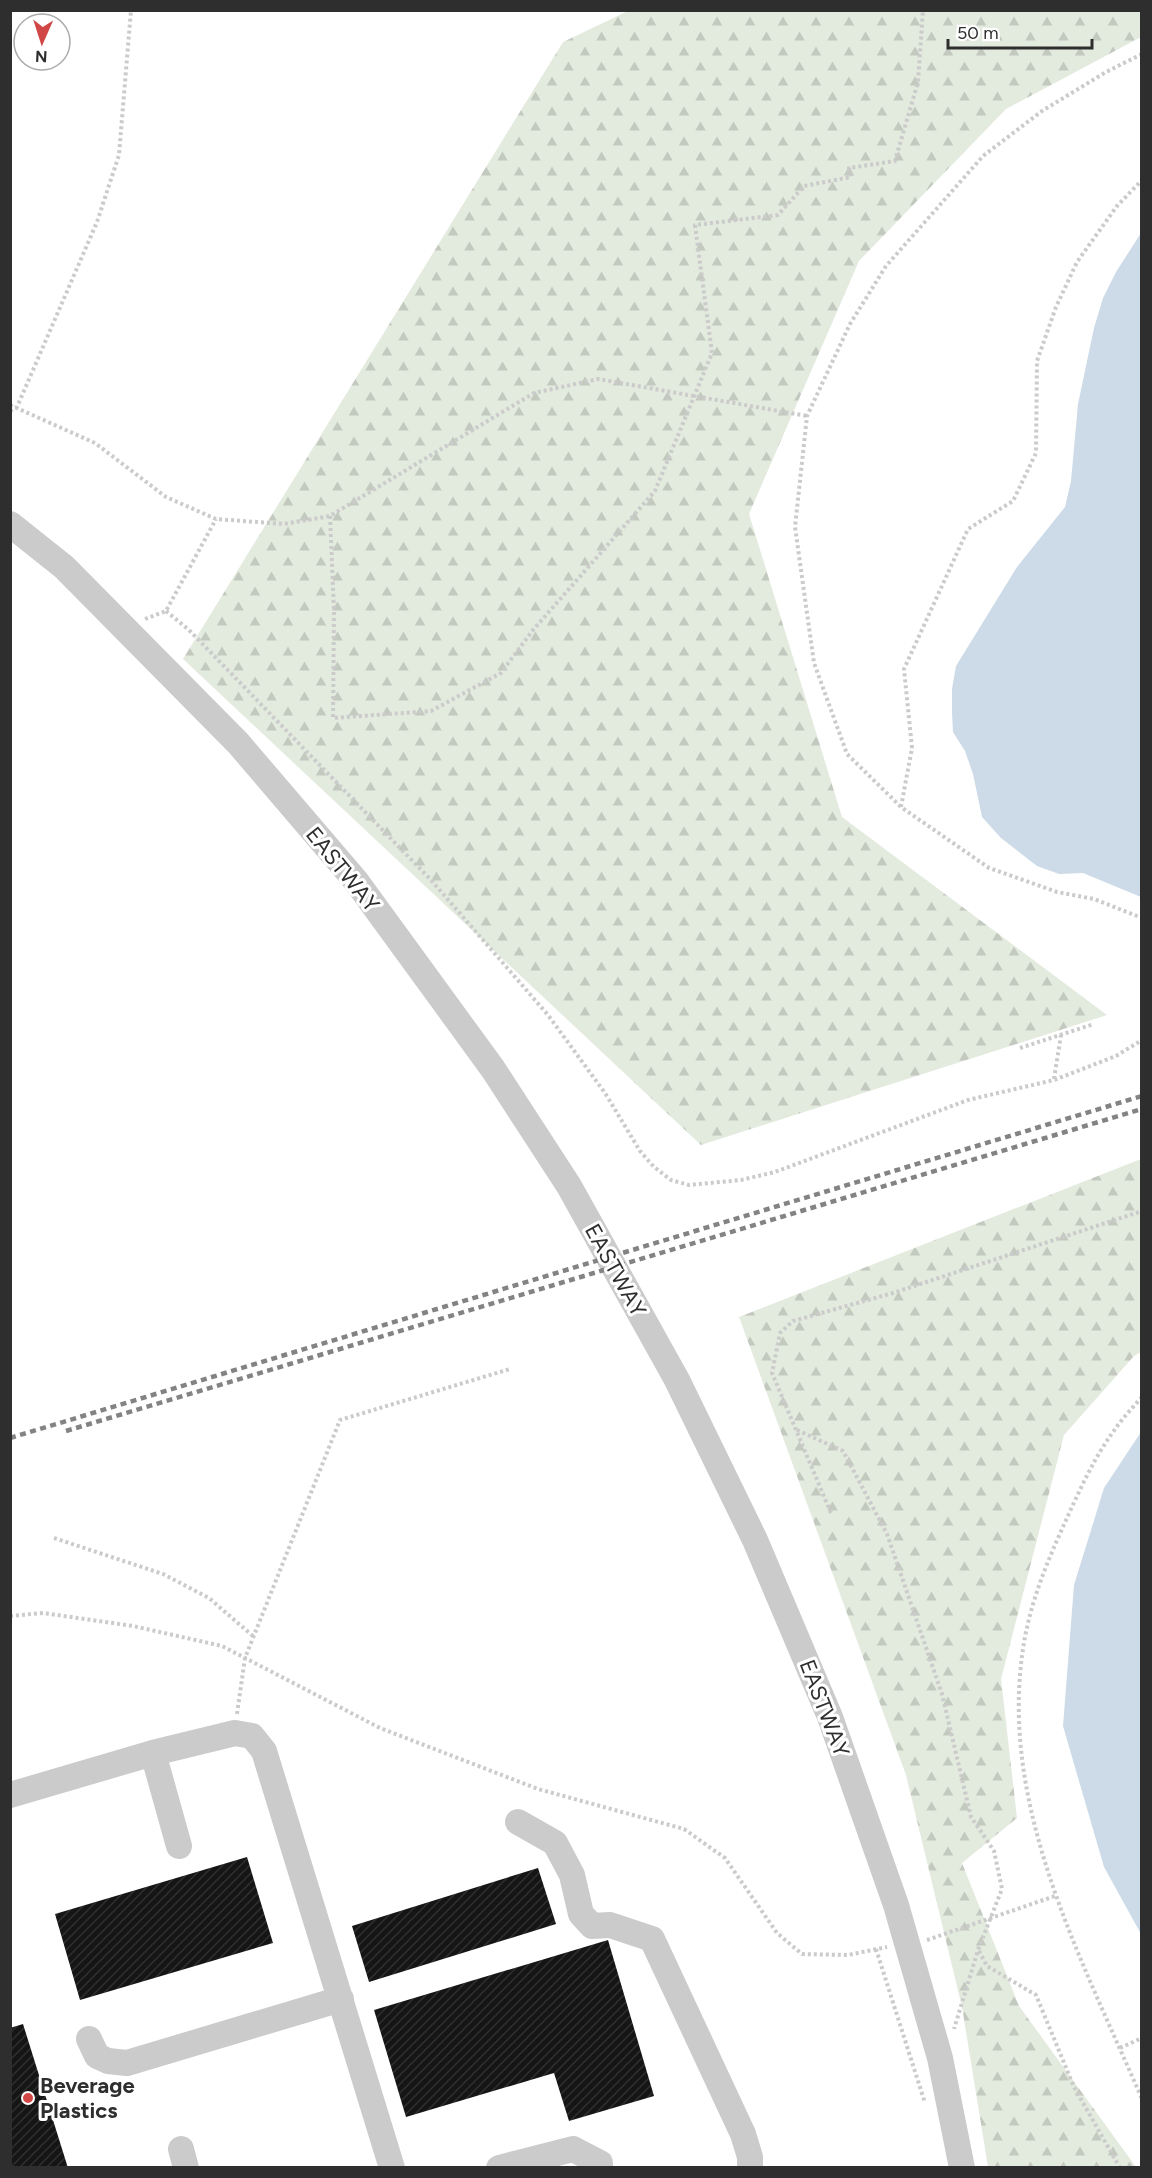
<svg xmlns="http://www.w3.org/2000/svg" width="1152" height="2178" font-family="Figtree,sans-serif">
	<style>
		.forest { fill: url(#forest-firs) }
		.water { fill: #ccdbe7 }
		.building { fill: url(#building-hatch) }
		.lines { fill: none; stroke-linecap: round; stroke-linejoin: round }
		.path { stroke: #cbcbcb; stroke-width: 4; stroke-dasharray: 3 3; stroke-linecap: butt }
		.minor { stroke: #cbcbcb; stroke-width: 26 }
		.rail { stroke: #838383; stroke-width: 4.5; stroke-dasharray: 6 4.5; stroke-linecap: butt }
		.poi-dot { fill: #d04746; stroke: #fff; stroke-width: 2 }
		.labels { text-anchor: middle; stroke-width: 6; stroke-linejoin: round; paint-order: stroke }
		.street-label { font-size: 22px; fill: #2e2e2e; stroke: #fff }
		.poi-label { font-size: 22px; font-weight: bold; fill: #2e2e2e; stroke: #fff; text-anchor: start }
	</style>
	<defs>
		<pattern id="forest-firs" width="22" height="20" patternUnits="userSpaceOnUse" patternTransform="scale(1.5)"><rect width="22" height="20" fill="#e3eade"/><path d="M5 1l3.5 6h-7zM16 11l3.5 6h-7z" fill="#c3c9bf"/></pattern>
		<pattern id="building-hatch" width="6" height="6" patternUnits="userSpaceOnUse" patternTransform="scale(1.5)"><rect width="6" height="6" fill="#151515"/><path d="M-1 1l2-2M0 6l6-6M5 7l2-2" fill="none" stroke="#2f2f2f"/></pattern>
	</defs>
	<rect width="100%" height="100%" fill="#fff"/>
	<!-- forest -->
	<path class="forest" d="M628,11H1141V37L1006,109L859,261L749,514L842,817L1107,1015L701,1145L183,659L563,42Z
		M1141,1159V1352L1134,1356L1064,1435L1001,1679L1017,1818L962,1863L1019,2006L1136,2167H988L962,2007L906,1775L739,1317Z"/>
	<!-- water -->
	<path class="water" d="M1141,233V897L1083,873L1059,874L1037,866L1001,838L982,817L973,774L965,751L953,732L952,713V689L956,666L1017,567L1065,507L1071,481L1078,404L1094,328L1103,298L1116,272Z
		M1141,1432V1934L1104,1867L1063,1726L1074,1585L1104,1488Z"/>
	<!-- building -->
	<path class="building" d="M247,1857L273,1943L80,2000L55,1914Z
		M538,1868L556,1924L369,1982L352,1926Z
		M608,1940L654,2096L569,2121L554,2073L406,2117L374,2010Z
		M23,2024L68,2168H10V2028Z"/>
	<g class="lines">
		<!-- path -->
		<path class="path" d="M1142,54L1106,72L1042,111L983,156L886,266L850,324L807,416L795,527L814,663L847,754L901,807L989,868L1057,892L1094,899L1142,918
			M10,405L95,443L166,497L216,519L284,524L330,516L534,393L598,379L807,416
			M10,411L17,407L97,222L119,155L131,10
			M330,516L334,611L333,718L431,711L501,673L533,630L655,491L712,353L695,225L778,215L804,186L851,177L849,168L895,161L918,82L923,10
			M166,611L189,630L431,880L548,1015L605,1093L640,1151L654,1167L671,1180L689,1185L741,1180L775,1172L968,1100L1054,1080L1116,1056L1142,1040
			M145,619L166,611L216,519
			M901,807L912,748L904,669L968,529L1013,501L1036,453L1037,361L1056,307L1077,262L1117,206L1142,180
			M1020,1048L1094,1024
			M1054,1079L1061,1035
			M1142,1397C1132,1408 1121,1420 1113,1432C1092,1461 1077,1496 1062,1529C1045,1567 1029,1607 1023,1649C999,1806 1082,1960 1142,2099
			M797,1430L843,1451L887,1534L942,1694L971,1817L994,1851L1002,1889L978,1950L954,2029
			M831,1513L772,1373L780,1333L793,1321L893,1293L1142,1211
			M54,1538L163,1574L209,1598L254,1637
			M10,1616L43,1613L133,1626L222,1646L380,1728L538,1789L684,1829L725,1858L777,1933L802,1954L848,1955L887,1947
			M237,1714L245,1658L340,1420L510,1369
			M927,1940L1055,1896
			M876,1949L925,2103
			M979,1951L987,1966L1036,1995L1074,2087L1120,2168
			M1120,2048L1142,2038"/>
		<!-- minor -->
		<path class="minor" d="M10,524L64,567L238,743L356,881L493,1069L569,1186L677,1380L755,1540L830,1717L896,1905L940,2058L962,2168
			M153,1753L179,1846
			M10,1795L153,1753L235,1733L252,1736L264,1751L392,2168
			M518,1822L555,1843L572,1875L581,1914L592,1926L610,1925L652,1939L743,2134L750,2157V2168
			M89,2039L97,2056L108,2061L127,2063L341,1999
			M181,2149L186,2168
			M499,2168L573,2149L600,2163V2168"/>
		<!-- rail -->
		<path class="rail" d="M66,1431L1142,1109
			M10,1438L1142,1096"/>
	</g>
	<!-- markers -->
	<circle class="poi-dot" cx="28" cy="2098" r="6"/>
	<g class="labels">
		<!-- street labels -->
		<g class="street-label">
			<text transform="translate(343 869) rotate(51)" y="8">EASTWAY</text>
			<text transform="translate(616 1270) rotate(61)" y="8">EASTWAY</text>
			<text transform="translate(825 1708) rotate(69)" y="8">EASTWAY</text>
		</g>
		<!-- poi labels -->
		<g class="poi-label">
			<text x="40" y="2093">Beverage<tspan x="40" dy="25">Plastics</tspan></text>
		</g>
	</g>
	<!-- border -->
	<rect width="1152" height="2178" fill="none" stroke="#2e2e2e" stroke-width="24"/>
	<!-- north arrow -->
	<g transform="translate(42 42) rotate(183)"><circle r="28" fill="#ffffff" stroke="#ababab" stroke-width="1.5"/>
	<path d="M0-4.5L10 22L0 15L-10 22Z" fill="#d04746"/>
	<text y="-9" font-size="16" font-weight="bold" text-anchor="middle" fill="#2e2e2e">N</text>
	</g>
	<!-- scale -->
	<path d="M948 39v9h144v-9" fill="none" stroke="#2e2e2e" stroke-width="3"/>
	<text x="957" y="39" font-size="18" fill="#2e2e2e" stroke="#ffffff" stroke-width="4.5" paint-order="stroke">50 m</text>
</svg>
